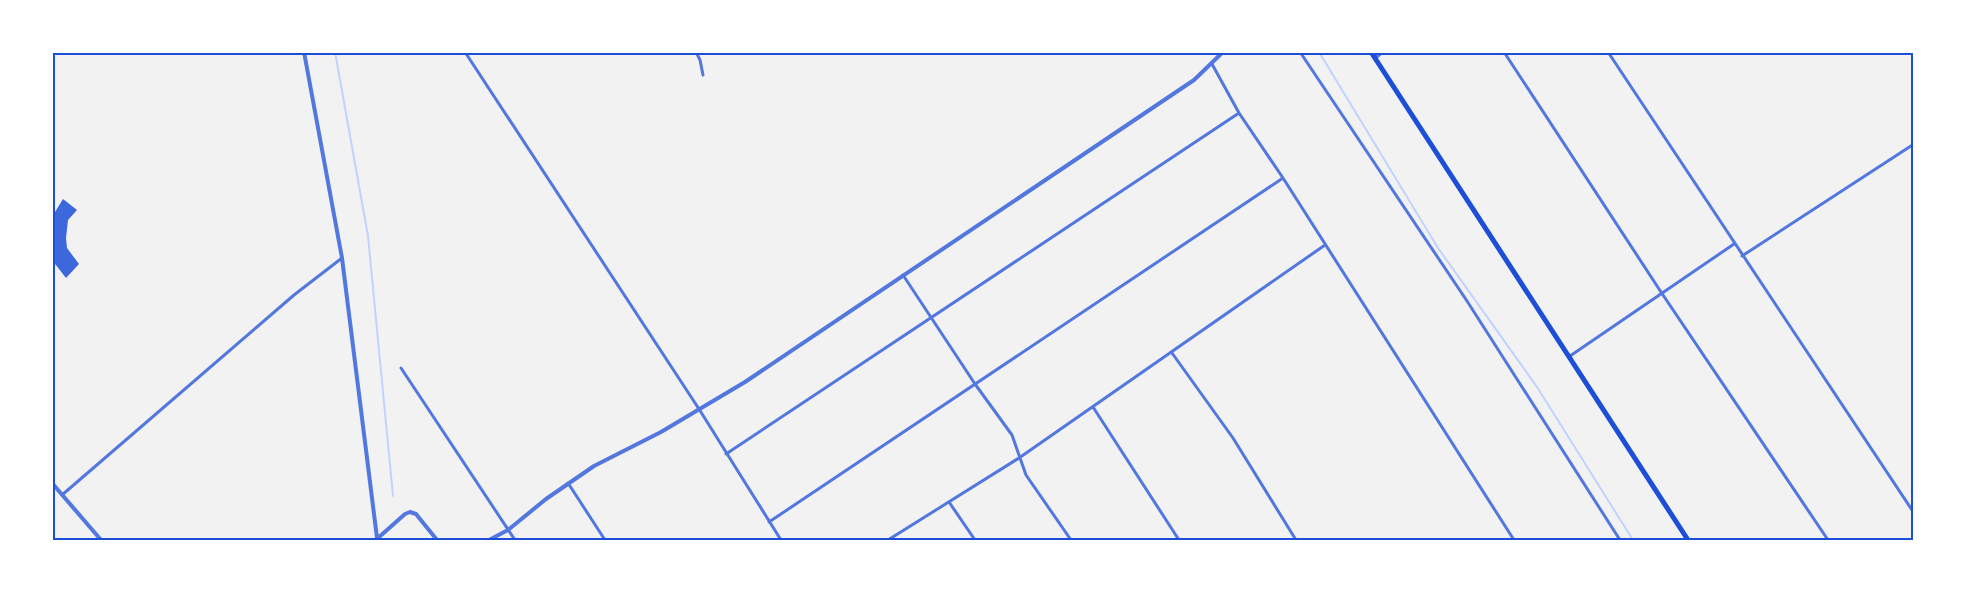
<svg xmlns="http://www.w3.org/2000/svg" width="1966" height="593" font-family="'Work Sans',sans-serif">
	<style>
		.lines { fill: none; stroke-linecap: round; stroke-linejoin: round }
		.stream { stroke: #bfd3fe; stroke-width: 2 }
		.building { fill: #3d67dc }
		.minor { stroke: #5277de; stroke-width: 3 }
		.tertiary { stroke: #5277de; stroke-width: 4 }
		.primary { stroke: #1d4ed8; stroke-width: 5 }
		.neatline { fill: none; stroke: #1d4ed8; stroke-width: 2 }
	</style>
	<rect width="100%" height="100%" fill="#f2f2f2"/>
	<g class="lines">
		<!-- stream -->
		<path class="stream" d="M335,52L368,236L393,496
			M1319,52L1438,248L1537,387L1633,540"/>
	</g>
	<!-- building -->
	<path class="building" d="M63,199L77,210L68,220L66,238L67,248L79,264L66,278L52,260V217Z"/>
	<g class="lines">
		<!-- minor -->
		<path class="minor" d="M465,52L699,409L781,540
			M696,52L700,60L703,75
			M1300,52L1467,301L1620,540
			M1504,52L1661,292L1828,540
			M1608,52L1914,513
			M1212,64L1239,113L1283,178L1514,540
			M1742,256L1914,144
			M903,275L975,384L1012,435L1026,475L1071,540
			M1172,353L1233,438L1296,540
			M1570,356L1734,244
			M401,368L515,540
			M1093,407L1179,540
			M726,454L1239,113
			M568,483L605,540
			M62,495L294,295L342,258
			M949,502L975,540
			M769,522L1283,178
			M888,540L1019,458L1325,245"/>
		<!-- tertiary -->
		<path class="tertiary" d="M304,52L342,258L377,538L376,540
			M1375,58L1382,52
			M52,483L101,540
			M378,538L405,514L410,512L416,514L437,540
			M489,540L508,530L546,499L594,466L661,432L745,382L1194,80L1223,52"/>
		<!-- primary -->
		<path class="primary" d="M1371,52L1688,540"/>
	</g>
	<!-- border -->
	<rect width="1966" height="593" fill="none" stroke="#ffffff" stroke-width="108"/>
	<rect x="54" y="54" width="1858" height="485" class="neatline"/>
</svg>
